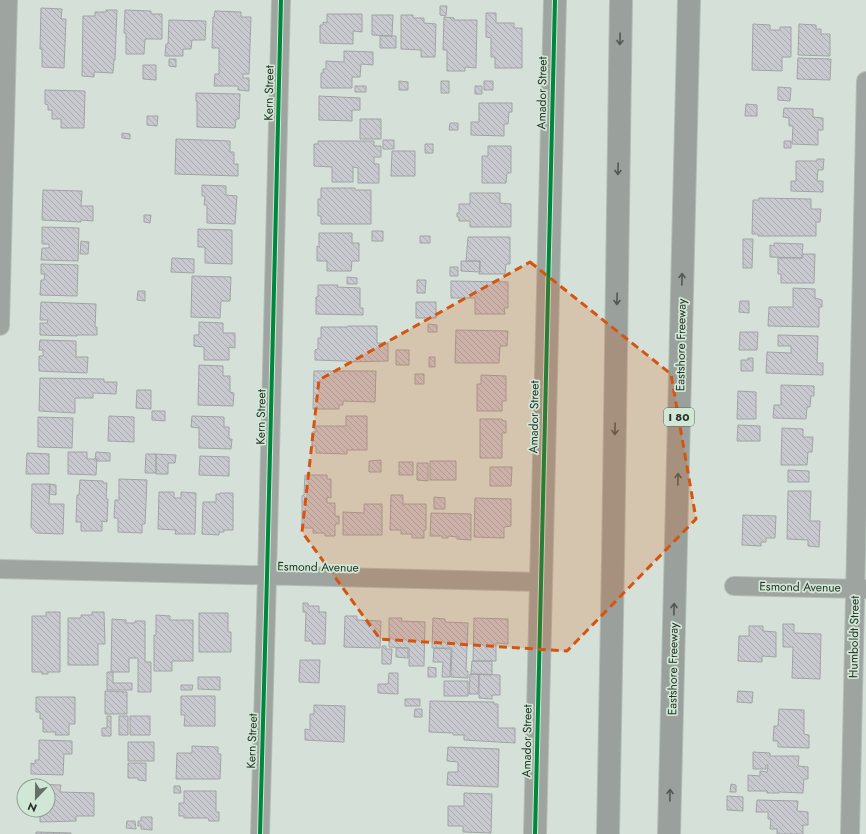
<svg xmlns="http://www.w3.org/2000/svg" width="866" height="834" font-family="Jost,sans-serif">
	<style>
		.building { fill: url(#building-back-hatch); stroke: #a1a4a4 }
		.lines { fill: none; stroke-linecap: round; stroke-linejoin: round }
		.minor-casing { stroke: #b3bdb6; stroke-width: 20 }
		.tertiary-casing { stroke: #b3bdb6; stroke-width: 24 }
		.motorway-casing { stroke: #b3bdb6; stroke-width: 24 }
		.minor { stroke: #9ea49f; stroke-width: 18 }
		.tertiary { stroke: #9ea49f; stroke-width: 22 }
		.motorway { stroke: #9aa19c; stroke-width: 22 }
		.cycleway-casing { stroke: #cfe7d4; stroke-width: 6 }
		.cycleway { stroke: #00873e; stroke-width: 4 }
		.oneway { stroke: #515953 }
		.marked { fill: #d5550f; fill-opacity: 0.2; stroke: #d5550f; stroke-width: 3; stroke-dasharray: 8 5; stroke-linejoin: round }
		.labels { text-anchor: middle; stroke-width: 3.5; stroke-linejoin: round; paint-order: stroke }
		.shield { fill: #cfe7d4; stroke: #5b685e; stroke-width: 1 }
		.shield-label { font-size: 11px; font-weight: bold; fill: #29322b }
		.street-label { font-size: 12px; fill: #29322b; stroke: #cfe7d4 }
	</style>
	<defs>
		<pattern id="building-back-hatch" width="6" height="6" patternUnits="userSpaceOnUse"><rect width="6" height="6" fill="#c8c9cf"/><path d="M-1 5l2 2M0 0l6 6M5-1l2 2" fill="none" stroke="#acadb2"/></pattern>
	</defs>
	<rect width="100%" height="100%" fill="#d5e1d8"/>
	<!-- building -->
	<path class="building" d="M440,6H447L446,16L440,15Z
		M41,8L62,9L61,19H66L64,68L42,67V49H40Z
		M106,10H117L115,60H114L113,73L94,72V77L82,76L83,16H95V12H106Z
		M125,10L151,11V14H162V39H145L144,54H126V33H124Z
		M215,11L241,12V17H251L249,74H243V78H249V91L238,90V86H214L215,74H219V48H212L213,17H214Z
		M486,13H496V23H514V28H522V68H495V57H491V38L486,37Z
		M327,14H362V32L353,31V44L320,43V25H323V22L327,23Z
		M372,15H393L392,36L372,35Z
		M401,15H413V18H424V23L436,24L435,57H421V50L401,49Z
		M444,17L454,18V20H477L476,68L465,67V71H447V50H443Z
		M169,20L206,21L205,40H192L191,49H183V56H165L166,44H168Z
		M753,24L770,25V30H780V27H791V57H782V71L752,70Z
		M799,24L816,25V29H821V34H830V56L798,55Z
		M380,36H396V48H380Z
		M344,51L373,52V65L361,64L360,77H352V88H321V73H323V69H326V61L344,62Z
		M798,58L831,59L830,80L797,79Z
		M169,59H176V67L169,66Z
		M143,65H156V80L143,79Z
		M399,81L408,82V90H399Z
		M441,81H449V93H441Z
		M484,81H493V90H484Z
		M355,86H366V92H355Z
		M475,86H482V94H475Z
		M778,87L791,88L790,101L778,100Z
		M45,90L85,91L84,128H61V119H52V110H48V105L45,104Z
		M196,93L240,94L239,119H236L235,128L197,127V101H196Z
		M319,96L360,98V110H352V121L319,120Z
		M479,103H512V112H509L508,124H504V136L471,135V122H479Z
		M746,104L757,105V116H745Z
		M784,108L813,109V117L823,118V130H818V145L792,144L793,126H789V118L783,117Z
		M147,116H158L157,126L147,125Z
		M360,119H381V139H360Z
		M450,123H458V130H449Z
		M122,133L130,134V139L122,138Z
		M176,139L230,141V152H234V164H238V176L175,174Z
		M383,140H394V149H383Z
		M318,141H374V146H381V157H374V164H379V183H358V168L353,167V182H332V167L314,166V144H318Z
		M784,141H791V148H784Z
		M425,144H433V153H425Z
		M488,146H511V173H507L506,183H482V156H488Z
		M392,151H415V176H391Z
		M817,159H824L823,170H818L817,181H823V192L791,191V181H796V161H817Z
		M202,185L226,186V195L237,196L235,224L207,223V205H204L205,196H202Z
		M321,188H355V190H371V224H321V216H318V199H321Z
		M43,190L82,191L81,206H93V221L81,220V222L42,220Z
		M470,193H500V203L511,204V227H470V221H459V217H457V213H459V204H470Z
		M759,198L811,199V209H821L820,222H816V236H758V234H752L753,200H759Z
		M144,215H151L150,223L144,222Z
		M42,227L79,228L78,261L41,260L42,248H49V244H42Z
		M198,229L232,230V264L205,263V247H198Z
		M372,231H383V241H372Z
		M319,233H352V243H359V261H352L351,271H327V261H317V246L319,247Z
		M420,236H430V243H420Z
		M468,237H510V264H506L505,274H479L480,261H466Z
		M743,239H753L752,268H743Z
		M81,241L89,242L88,254H80Z
		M774,243L803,244L802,258L770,257V245L774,246Z
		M803,254H815L814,283H781V274H778V258H802Z
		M172,258L194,259V273L171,272Z
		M461,261H480V272L461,271Z
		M41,264L78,265L77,296L40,295L41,280H44L45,274H41Z
		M450,267H458V276H450Z
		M192,276L231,277L230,301H221L220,318L191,317Z
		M347,277L357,278V284H347Z
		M417,280H426L425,293H417Z
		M451,281L508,282V308H504L505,314H475V298H451Z
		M318,285H338L337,287L360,288V308H363V315L316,314V297H318Z
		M793,288L815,289V298L822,300V307H819V327L768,326L769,307H793Z
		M138,291H145V301L137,300Z
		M740,301H749V313L739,312Z
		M41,302L96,304L95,327H97V335H77V336L40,335V323H47L48,320H40Z
		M416,302H436V318H416Z
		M199,322L223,323V333H235V348L229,347V360H204V347L194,346V335H199Z
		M428,324L437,325V332H428Z
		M348,326H377V343H388V361L346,362V361L315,360V350L318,349V338H321V327H348Z
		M456,330L508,331L507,346H500L499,363H455Z
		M740,332H758L757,350H739Z
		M778,335L818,336L817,363H823V375L766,373L767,352L791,353V346H778Z
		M40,340L76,341V357H88L87,373L39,371V356H43V350H39Z
		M396,350H409V365H396Z
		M429,357H435V367H429Z
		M748,358H753V371H741V360H748Z
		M199,365L223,366V376H230V392L234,393L233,406L198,405Z
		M314,371H376L375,402L343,401V405H339V409H313Z
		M415,374H424V384H415Z
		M481,375L506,376V401H502V411H477V384H481Z
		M40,378L104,379V382H117L116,394L93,393V398H75V413L39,411Z
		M781,385L814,386V396H811L810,407H807L806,419L773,418L774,405H781Z
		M137,390H151V409L136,408Z
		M738,391L756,392V419H737Z
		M152,411H165V421L152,420Z
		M109,416L134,417V442L108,441Z
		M192,416L224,417V427H229V439H232L231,449L199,448V428L191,427Z
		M346,416H367V450H347V454L316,453V446H312V432H316V426H346Z
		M38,417L73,418L72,448L38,447Z
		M480,419H502L503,421H506V433H502V458H480Z
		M738,425L760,426V441H737Z
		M782,428L803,429V437H813L812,452H808L807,465H781Z
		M68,452H87V459H97L96,475L68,474Z
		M96,452L110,453V461H97V459H95Z
		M27,453L49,454V474H26Z
		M146,454H156V473H145Z
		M156,454L176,455L175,463H168V474H156Z
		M200,456L229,457V476L199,475Z
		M381,460V472H369V461Z
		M430,461H456V480H430Z
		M399,462H413V475H399Z
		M417,463H428V481L417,480Z
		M490,467H512L511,486H490Z
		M788,470L809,471V482H788Z
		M305,475H327V479H331V498L327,497V503H335V516H339V524H335V536H325V533H313V528H302V496L304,495Z
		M119,479L147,480L145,524H142V533L118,532V518H114L115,500H119Z
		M80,480L103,481V483H107L106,499H108L107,522L102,521V531H81V522H76L77,495H79Z
		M32,484H50L49,504H64L63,534L36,533L31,527Z
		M50,484L56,485V495L49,494Z
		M788,491H811L810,521H820L819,547L808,546V540L787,539Z
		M159,492H174V498H181V492L196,493L195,534H175L176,530L158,529Z
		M220,493H233V530H224V532H219V535L202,534L203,502H216V494H220Z
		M391,495H403V504H426V530H424V538H412V534H401V530H390Z
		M434,497L445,498V509H434Z
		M475,498L511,499V526L504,527V538L474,537Z
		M364,504H382V535H343V512L364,513Z
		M431,513L471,514V540L457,539V537L448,536V538H442V536H430Z
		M743,515L776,516L775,538H766V542H761V546L742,545Z
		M303,603H308V606H319V612H326L325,644H312V641H305L306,612H303Z
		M46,612H60V672H48V674H42V672H32V616H46Z
		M92,612H104L105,644H98V665H68V618H81V615H92Z
		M199,613H228V632H231V652H199Z
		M156,615L170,616V620H193V661H172V671H154V635H156Z
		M345,616H357V620L381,621L380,648L344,647Z
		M389,618H402L401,621L425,622L424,666H409V648L389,647Z
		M433,618L445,619V622L468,623L466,671H468V678L451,677L452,648H432Z
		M474,618L508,619V644L496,643V661H473Z
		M112,619L126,620V623H135V621H145V662H151V692H138V658H129V672H111Z
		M783,624H794V633L821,634L820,679L792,678L793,647H783Z
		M749,626H763V631L776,632V657L762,656V662L738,661L739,636H749Z
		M382,646H386V649H392L391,664H382Z
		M396,648H408V658L396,657Z
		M434,648L451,649L450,677H442L443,662H433Z
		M300,660H320L319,683L299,682Z
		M472,661H492V675L471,674Z
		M428,667L436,668V677H428Z
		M107,672H113V683H132V690H107Z
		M389,673H398V694L378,693V684H388Z
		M470,674H479L478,694H469Z
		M479,674L500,675V695H492V699L479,698Z
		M198,677H220V690L198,689Z
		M444,681H468V696H444Z
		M181,685H193L192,690H181Z
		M105,691L127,692V714H105Z
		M738,691L753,692L752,703L737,702Z
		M181,696H215V726H184L185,715H181Z
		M36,697H75V724H69V735H55L56,732H43V719H40V712H36Z
		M405,699H420V706H405Z
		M430,701L494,702V704H498V728H515V743L464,740V735H453V733L429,732Z
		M314,705L345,706L344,742L305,740V729L310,730V714H314Z
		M415,709H422V717H414Z
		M779,709L804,710V734L809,735V748L778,747V741H773L774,726H778Z
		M107,716H111V736H102V728H107Z
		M119,716H128V735H119Z
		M130,716H150V735H130Z
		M39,740L72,741V754H64L63,775L31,774V763L35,764V760H39Z
		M128,742H154V761H128Z
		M192,746L218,747V754H221L220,779H176L177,753H192Z
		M448,747L499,749L498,787L447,785L448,772H458V762L447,761Z
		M753,752L770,753V756H799L798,766L808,767V779H804L803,793L779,792V793H767V791H748V775L760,776V771L767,772L768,765H766V769H753Z
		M128,763H146V781L138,780V778H128Z
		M32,784L61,785L60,792L94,793V816H76V821L40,822V810H48V786H31Z
		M731,784L736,785V792H730Z
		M174,786H180L181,793H174Z
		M184,791H216V812H219V821H209L208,818H184V816H179V803H184Z
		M464,793L492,794L491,833L463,832V826H448V806H464Z
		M727,796L743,797V811L727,810Z
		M757,800L798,801L797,811L808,812V825H803V834H777V829H770L771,819H768V812H756Z
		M141,817H152V830L141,829V826H138V821H141Z
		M127,821H135L136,829L126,828Z
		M36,832L71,833V834H36Z"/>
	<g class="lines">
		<defs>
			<path id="minor" d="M0,326L8,0
				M0,569L540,582
				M734,586L866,589
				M260,834L267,576L281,0
				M850,834L866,81"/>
			<path id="tertiary" d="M535,834L555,0"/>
			<path id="motorway" d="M608,834L613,561L621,0
				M669,834L689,0"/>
		</defs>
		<!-- minor casing -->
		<use href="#minor" class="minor-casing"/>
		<!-- tertiary casing -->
		<use href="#tertiary" class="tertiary-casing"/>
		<!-- motorway casing -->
		<use href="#motorway" class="motorway-casing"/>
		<!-- minor -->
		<use href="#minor" class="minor"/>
		<!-- tertiary -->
		<use href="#tertiary" class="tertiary"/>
		<!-- motorway -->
		<use href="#motorway" class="motorway"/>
		<defs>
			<path id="cycleway" d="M260,834L267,576L281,0
				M535,834L555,0"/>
		</defs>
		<!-- cycleway casing -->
		<use href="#cycleway" class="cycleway-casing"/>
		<!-- cycleway -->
		<use href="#cycleway" class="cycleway"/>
	</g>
	<!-- one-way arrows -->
	<defs><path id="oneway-shaft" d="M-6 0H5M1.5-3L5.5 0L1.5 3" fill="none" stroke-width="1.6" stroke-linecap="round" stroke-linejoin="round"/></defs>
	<g class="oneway">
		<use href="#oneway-shaft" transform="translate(620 39) rotate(91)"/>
		<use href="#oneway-shaft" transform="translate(618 169) rotate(91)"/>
		<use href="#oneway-shaft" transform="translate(682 279) rotate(-89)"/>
		<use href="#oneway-shaft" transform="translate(617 299) rotate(91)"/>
		<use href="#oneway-shaft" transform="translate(615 429) rotate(91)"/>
		<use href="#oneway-shaft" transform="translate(678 479) rotate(-89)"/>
		<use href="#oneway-shaft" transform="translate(674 609) rotate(-89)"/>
		<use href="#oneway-shaft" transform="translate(670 795) rotate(-89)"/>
	</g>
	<!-- marked area -->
	<path class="marked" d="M530,262L671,374L696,519L567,651L380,639L302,532L319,380Z"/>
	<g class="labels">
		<!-- shield labels -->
		<rect class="shield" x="664" y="408" width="30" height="18" rx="3"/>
		<g class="shield-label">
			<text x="679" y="421">I 80</text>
		</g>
		<!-- street labels -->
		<g class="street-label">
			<text transform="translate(269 93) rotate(-89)" y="4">Kern Street</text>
			<text transform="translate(542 93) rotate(-89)" y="4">Amador Street</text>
			<text transform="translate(681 345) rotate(-89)" y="4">Eastshore Freeway</text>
			<text transform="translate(261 417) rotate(-89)" y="4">Kern Street</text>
			<text transform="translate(534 417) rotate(-89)" y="4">Amador Street</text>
			<text transform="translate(318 567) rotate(1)" y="4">Esmond Avenue</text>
			<text transform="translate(800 587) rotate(1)" y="4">Esmond Avenue</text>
			<text transform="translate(854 637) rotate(-89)" y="4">Humboldt Street</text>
			<text transform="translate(673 669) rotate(-89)" y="4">Eastshore Freeway</text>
			<text transform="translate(252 741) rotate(-88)" y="4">Kern Street</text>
			<text transform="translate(527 741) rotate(-89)" y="4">Amador Street</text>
		</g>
	</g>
	<!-- north arrow -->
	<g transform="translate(36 798) rotate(202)"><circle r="19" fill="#cfe7d4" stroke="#8d9f90"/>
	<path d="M0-3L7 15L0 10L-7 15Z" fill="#656f68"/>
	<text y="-6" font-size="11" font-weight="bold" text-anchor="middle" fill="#29322b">N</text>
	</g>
</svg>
